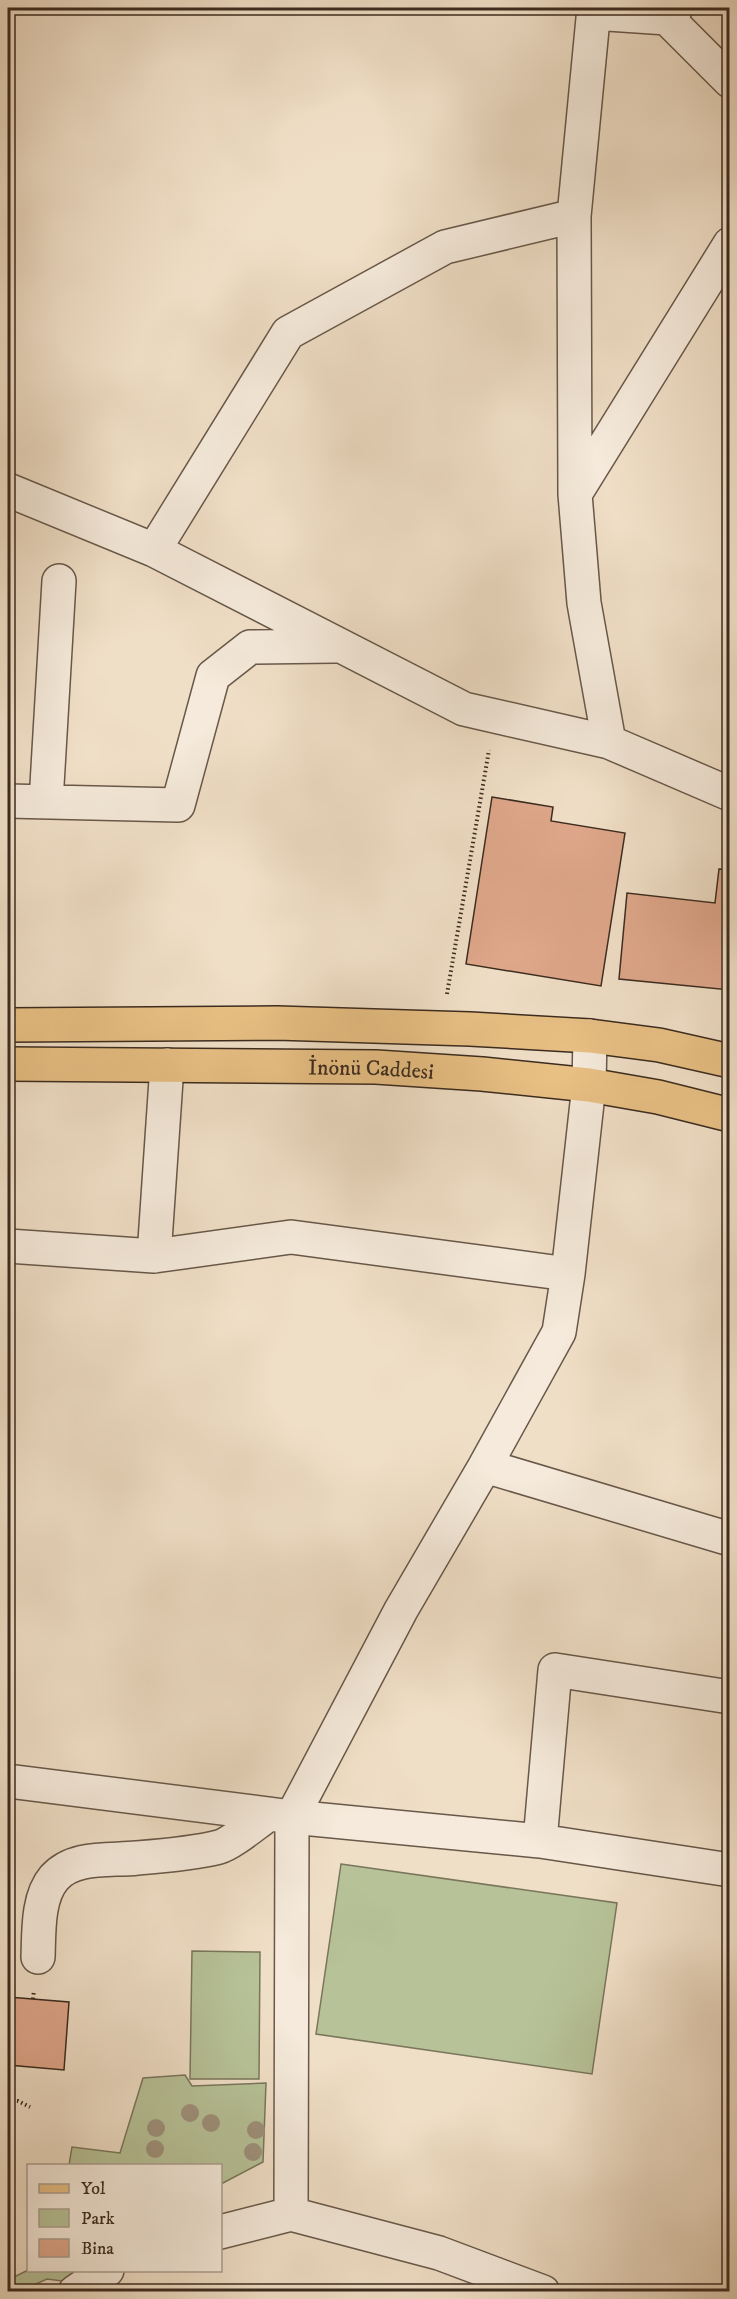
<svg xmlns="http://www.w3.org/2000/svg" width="737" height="2299" font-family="'IM FELL DW Pica',serif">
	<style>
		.green { fill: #b7c298; stroke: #79765c; stroke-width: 1.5 }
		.building { fill: #dfa78b; stroke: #3b2b1f; stroke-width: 1.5 }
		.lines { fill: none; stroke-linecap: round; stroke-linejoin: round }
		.minor-casing { stroke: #685849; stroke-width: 36 }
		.major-casing { stroke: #3b2b1f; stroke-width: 36 }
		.path { stroke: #3b2b1f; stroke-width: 4; stroke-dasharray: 1.5 3; stroke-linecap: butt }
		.minor { stroke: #f5eadb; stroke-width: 33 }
		.major { stroke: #e8c084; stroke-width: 33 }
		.tree { fill: #9e917b }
		.labels { text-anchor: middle; stroke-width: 5; stroke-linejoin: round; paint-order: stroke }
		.street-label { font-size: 22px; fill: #3b2b1f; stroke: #f5eadb }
	</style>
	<rect width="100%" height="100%" fill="#f0dfc7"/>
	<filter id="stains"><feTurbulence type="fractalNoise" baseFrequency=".00333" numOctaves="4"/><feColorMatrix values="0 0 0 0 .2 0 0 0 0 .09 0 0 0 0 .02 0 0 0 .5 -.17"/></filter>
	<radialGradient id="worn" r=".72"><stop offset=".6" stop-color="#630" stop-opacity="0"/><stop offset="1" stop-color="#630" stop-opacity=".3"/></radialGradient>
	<!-- green -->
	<path class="green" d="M341,1864L617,1903L592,2074L316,2034Z
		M192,1951L260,1952L259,2079H190Z
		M185,2075L192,2086L266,2083L263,2162L221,2184L220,2166L69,2165L72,2147L120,2153L143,2078Z
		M28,2270L78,2271L70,2282L47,2279L20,2291H8V2280Z"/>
	<!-- building -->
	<path class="building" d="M492,797L553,807L551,821L625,833L601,986L466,964Z
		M719,869L730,870V990L619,979L627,893L715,903Z
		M8,1997L69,2002L64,2070L8,2065Z
		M8,2129H9L8,2233Z"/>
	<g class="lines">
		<defs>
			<path id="minor" d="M594,8L574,216L575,494L584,603L609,742
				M593,13L667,18L676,8
				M667,18L730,81
				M8,490L154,550L464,709L609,742L730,794
				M575,494L730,244
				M154,550L288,333L445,247L574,216
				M8,801L178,805L213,676L250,647L335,646
				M46,802L59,581
				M8,1246L154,1256L291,1237L568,1274
				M154,1256L167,1065
				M485,1466L730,1539
				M8,1781L292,1817L401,1610L485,1466L559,1332L568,1274L589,1085L590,1036
				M540,1841L555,1670L730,1697
				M38,1957C39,1933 37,1898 54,1878C74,1855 111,1861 137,1858C162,1856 196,1853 219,1847C231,1844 257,1822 269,1814
				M291,2214L439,2253L543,2292
				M220,2232L291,2214L292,1817L540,1841L730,1870
				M75,2292L107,2270"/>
			<g id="major">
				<path d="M8,1025L277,1023L470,1029L590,1036L659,1045L730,1061"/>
				<path id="s1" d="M8,1064L376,1067L482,1074L589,1085L658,1097L730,1115"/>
			</g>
		</defs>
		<!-- minor casing -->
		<use href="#minor" class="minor-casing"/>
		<!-- major casing -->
		<use href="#major" class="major-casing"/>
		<!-- path -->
		<path class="path" d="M447,994L489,750
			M33,1999L34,1990
			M8,2100L18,2101L30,2107"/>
		<!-- minor -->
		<use href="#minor" class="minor"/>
		<!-- major -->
		<use href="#major" class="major"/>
	</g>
	<!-- trees -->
	<g class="tree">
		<circle cx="190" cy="2113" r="9"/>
		<circle cx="211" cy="2123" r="9"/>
		<circle cx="156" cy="2128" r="9"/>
		<circle cx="256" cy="2130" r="9"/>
		<circle cx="155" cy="2149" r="9"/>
		<circle cx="253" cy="2152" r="9"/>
	</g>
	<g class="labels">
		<!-- street labels -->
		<g class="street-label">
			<text dy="8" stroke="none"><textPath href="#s1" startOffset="363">İnönü Caddesi</textPath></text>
		</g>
	</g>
	<!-- margin -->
	<rect width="737" height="2299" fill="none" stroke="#f0dfc7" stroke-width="30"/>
	<rect x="9" y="9" width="719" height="2281" fill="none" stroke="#3b2b1f" stroke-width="3"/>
	<rect x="15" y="15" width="707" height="2269" fill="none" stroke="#3b2b1f" stroke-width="1.5"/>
	<!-- legend -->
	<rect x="27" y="2164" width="195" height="108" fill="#f5eadb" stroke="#ab9e90" stroke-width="1.5"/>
	<rect x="39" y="2184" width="30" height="9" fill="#e8c084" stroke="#ab9e90" stroke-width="1.5"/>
	<text x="81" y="2194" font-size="18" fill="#3b2b1f">Yol</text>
	<rect x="39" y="2209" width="30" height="18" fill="#b7c298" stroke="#ab9e90" stroke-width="1.5"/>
	<text x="81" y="2224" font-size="18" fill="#3b2b1f">Park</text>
	<rect x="39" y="2239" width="30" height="18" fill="#dfa78b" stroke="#ab9e90" stroke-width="1.5"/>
	<text x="81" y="2254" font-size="18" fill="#3b2b1f">Bina</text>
	<rect width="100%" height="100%" filter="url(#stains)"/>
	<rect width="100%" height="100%" fill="url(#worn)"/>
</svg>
